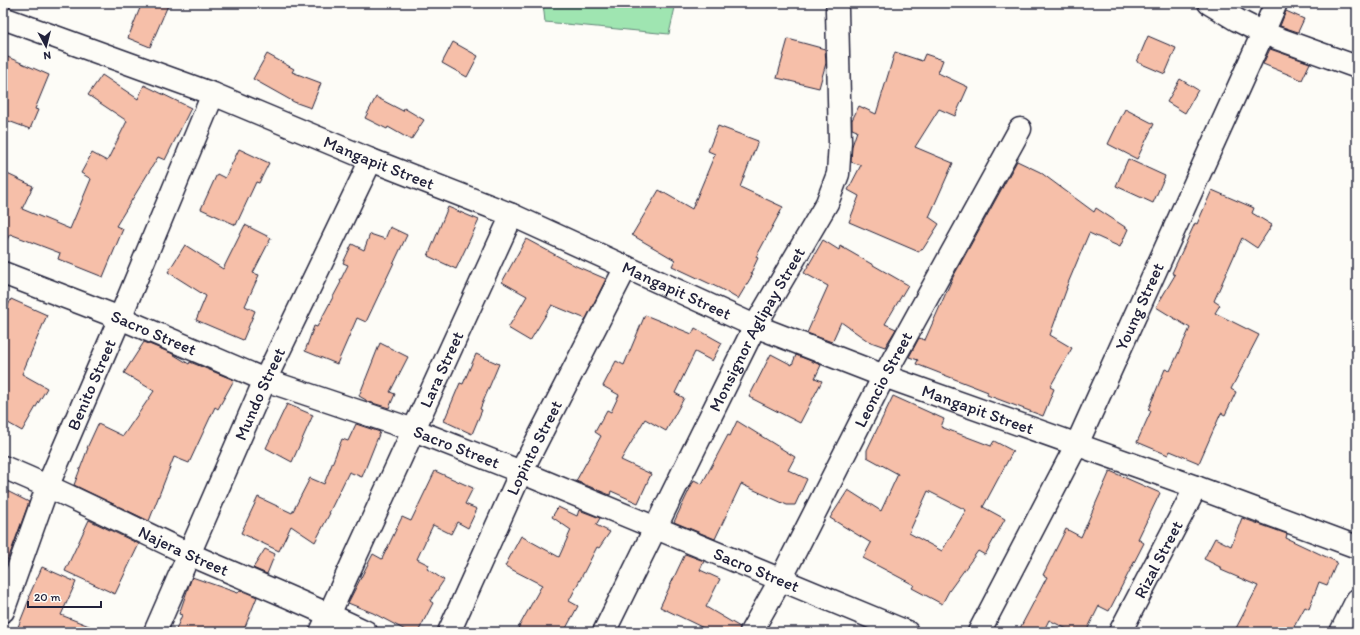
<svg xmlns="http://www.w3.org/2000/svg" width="1360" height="635" font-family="Itim,sans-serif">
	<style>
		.green { fill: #9fe5b1; stroke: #608476 }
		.building { fill: #f6bfa9; stroke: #22223b; fill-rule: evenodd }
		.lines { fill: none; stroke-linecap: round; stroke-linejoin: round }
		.street-casing { stroke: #22223b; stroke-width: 25 }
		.street { stroke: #fdfcf7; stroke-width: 22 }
		.labels { text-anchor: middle; stroke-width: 3; stroke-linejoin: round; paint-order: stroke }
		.street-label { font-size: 17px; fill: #22223b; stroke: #fdfcf7 }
	</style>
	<rect width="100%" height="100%" fill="#fdfcf7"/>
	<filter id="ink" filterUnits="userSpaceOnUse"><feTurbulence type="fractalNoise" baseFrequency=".025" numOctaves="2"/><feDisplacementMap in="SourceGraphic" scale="8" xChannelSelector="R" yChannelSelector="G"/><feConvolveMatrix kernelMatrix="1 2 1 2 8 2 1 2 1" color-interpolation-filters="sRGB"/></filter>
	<g filter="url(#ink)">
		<!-- green -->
		<path class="green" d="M543,3H676L669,34L545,22Z"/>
		<!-- building -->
		<path class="building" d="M142,3H169L150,47L128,38Z
			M1286,11L1304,19L1298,32L1280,26Z
			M1148,36L1176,48L1165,74L1137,62Z
			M788,39L825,49L826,63L819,88L777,78Z
			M453,42L478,56L467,77L442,63Z
			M1270,49L1310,63L1302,80L1263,64Z
			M895,52L922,61L925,54L943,60L938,73L968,87L955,116L939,109L915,147L953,163L929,217L939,224L923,249L922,248L919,252L849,222L859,196L848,190L861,165L851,162L852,146L857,131L852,129V120L859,106L876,114Z
			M267,54L294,69L292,72L321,83L311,108L294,102L253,79Z
			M3,55L49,75L35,109L38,110L30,129L3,119Z
			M102,75L138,99L144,85L191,108L165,160L158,157L116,226L123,229L103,277L58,259L60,253L10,234L3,247V172L33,186L22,209L70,229L91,179L81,173L92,153L107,161L127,121L88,95Z
			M1180,79L1198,90L1185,113L1167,102Z
			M376,97L403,111L404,108L424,120L411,140L388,127L387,129L365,118Z
			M1125,109L1154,124L1137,159L1108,144Z
			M718,126L758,141L740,187L783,207L756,257L758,258L751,273L753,274L738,299L721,289L672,266L675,260L632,235L659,190L692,209L715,154L708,151Z
			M239,149L269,163L259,183L256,182L236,225L201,209L217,174L225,178Z
			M1128,159L1165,176L1153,203L1116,186Z
			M1017,161L1040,172L1094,212L1096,208L1128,229L1120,247L1089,233L1066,288H1067L1050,335L1072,348L1050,387L1054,389L1043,416L987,395L988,392L916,364L918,360L909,357L919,338L925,340L953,277Z
			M1212,190L1254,208L1252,213L1272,225L1257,248L1242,238L1214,301L1220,305L1215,313L1259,335L1231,389L1236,392L1225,415L1221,413L1199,463L1170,451L1168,455L1137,442L1151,411L1148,410L1165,369L1170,371L1190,328L1156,307L1175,275L1172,273L1195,223L1197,224Z
			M448,207L479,220L456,269L428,256Z
			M245,225L271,238L253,273L259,275L245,306L255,311L243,340L196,320L206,296L168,272L185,245L223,269Z
			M390,227L407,235L366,322L357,318L337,364L305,351L314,326L317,327L341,282L340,281L348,265L343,263L352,244L364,250L370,234L385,239Z
			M526,239L576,266L606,279L586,319L552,305L530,341L508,328L527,296L502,282Z
			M823,240L839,250L840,246L908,285L885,324L896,329L885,347L868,341L841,322L832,342L807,333L828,286L804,273Z
			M11,299L47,315L22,374L47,388L22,431L3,420V318Z
			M645,315L692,334L695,328L722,343L712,361L695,352L675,393L684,398L666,431L645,419L621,460L651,474L638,503L611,491L610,495L576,481L601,436L595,432L607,410L611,412L619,395L603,386L616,361L624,365Z
			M144,342L171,353L189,364L190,362L234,380L218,409L215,407L189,463L174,457L149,521L74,485L88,448H87L98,424L123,436L154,391L124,373Z
			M380,343L408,357L390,392L395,394L389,408L366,401V400L359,396Z
			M476,354L499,364L480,409L482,410L472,434L444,421L460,383L463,384Z
			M771,354L792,365L796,355L821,365L815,378L822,381L800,423L749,397Z
			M893,396L944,419L941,427L991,446L994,441L1013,451L983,507L1005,519L985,555L978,551L949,591L942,604L912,588L914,585L863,558L871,543L830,518L848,490L881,511L898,474L867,457V450ZM928,491L966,510L942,551L909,533Z
			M287,404L313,415L292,462L266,448Z
			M737,421L795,457L788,470L807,479L795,505H787L741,484L715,539L674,522L694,480L702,484L728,435L730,436Z
			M356,424L380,432L362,477L349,472L329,513H330L315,542L291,526L279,551L241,533L258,497L292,513L310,478L324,484L342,439L348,441Z
			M435,471L473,488L465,504L477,509L468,528L457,522L451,534L433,525L417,559L429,565L427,569L444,580L430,601L433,603L418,632H409L373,613L348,603L373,554L382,559L402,517L411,521Z
			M1110,471L1160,493L1138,539L1144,543L1109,611L1099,606L1086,632H1073L1049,620L1043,632H1018L1047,577L1043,575L1066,529L1081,537Z
			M3,489L29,502L10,554L3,568Z
			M558,507L577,516L579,510L600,518L596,525L610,532L599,548L597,547L569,601L578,606L564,632H516L542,585L505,566L521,536L559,557L571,530L552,517Z
			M1242,518L1287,534L1286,538L1337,562L1327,585L1319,582L1309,609L1305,607L1291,632H1234L1258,586L1221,570L1222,568L1204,559L1215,538L1231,546Z
			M89,520L139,544L115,594L65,571Z
			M265,549L275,554L267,574L253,568Z
			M685,554L704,561L700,570L720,579L706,607L740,627L739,632H712L660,607Z
			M42,567L76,582L61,615L102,631V632H16L30,597L29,596Z
			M192,577L238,593L240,590L257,597L243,632H175L182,615L179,614Z"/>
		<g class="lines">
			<defs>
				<g id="street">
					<path d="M1276,3L1263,33L1357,67"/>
					<path id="s1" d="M3,18L213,94L371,160L512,215L755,326L884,376L1196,487L1357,547"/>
					<path id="s2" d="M3,273L120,318L265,380L414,430L521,472L907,632"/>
					<path id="s3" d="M3,467C67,493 127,525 189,554C248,580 308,604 366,632"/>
					<path id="s4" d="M3,611L48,485L120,318L213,94"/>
					<path id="s5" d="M155,632L265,380L371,160"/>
					<path id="s6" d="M321,632L512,215"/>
					<path id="s7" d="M449,632L521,472L626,267"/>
					<path id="s8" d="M604,632L755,326L827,203L838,174L840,142L837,10"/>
					<path id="s9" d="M751,632L781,579L884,376L1020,129"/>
					<path id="s10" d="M979,632L1077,444L1263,33L1237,20L1209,3"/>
					<path id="s11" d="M1120,632L1196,487"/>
					<path d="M1341,632L1357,600"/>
				</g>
			</defs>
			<!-- street casing -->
			<use href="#street" class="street-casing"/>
			<!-- street -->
			<use href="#street" class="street"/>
		</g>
	</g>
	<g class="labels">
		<!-- street labels -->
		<g class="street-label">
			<text dy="6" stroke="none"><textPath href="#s1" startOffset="403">Mangapit Street</textPath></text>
			<text dy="6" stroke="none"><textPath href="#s1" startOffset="727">Mangapit Street</textPath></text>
			<text dy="6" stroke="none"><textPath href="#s10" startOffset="363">Young Street</textPath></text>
			<text dy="6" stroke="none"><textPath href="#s8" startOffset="339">Monsignor Aglipay Street</textPath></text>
			<text dy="6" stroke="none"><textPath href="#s2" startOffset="162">Sacro Street</textPath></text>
			<text dy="6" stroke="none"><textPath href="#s6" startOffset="289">Lara Street</textPath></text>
			<text dy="6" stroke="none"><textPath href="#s9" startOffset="285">Leoncio Street</textPath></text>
			<text dy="6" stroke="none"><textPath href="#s4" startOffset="243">Benito Street</textPath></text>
			<text dy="6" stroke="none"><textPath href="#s5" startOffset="260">Mundo Street</textPath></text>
			<text dy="6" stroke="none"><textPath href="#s1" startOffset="1051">Mangapit Street</textPath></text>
			<text dy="6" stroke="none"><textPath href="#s2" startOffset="486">Sacro Street</textPath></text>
			<text dy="6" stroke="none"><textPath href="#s7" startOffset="203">Lopinto Street</textPath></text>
			<text dy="6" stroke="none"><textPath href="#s3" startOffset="199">Najera Street</textPath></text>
			<text dy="6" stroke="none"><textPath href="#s11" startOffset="82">Rizal Street</textPath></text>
			<text dy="6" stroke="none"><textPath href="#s2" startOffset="810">Sacro Street</textPath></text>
		</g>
	</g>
	<!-- margin -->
	<rect width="1360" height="635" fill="none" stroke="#fdfcf7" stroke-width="16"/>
	<rect x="8" y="8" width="1344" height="619" fill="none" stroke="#22223b" stroke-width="1.5" filter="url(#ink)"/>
	<!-- north arrow -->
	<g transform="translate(46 46) rotate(173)" stroke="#fdfcf7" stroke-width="3" paint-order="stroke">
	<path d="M0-3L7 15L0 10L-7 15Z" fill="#22223b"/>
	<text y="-6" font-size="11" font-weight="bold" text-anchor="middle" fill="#22223b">N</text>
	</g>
	<!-- scale -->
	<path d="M28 601v6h73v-6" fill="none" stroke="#22223b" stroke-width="2"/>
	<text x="34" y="601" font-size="12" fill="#22223b" stroke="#fdfcf7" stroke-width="3" paint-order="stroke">20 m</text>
</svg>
